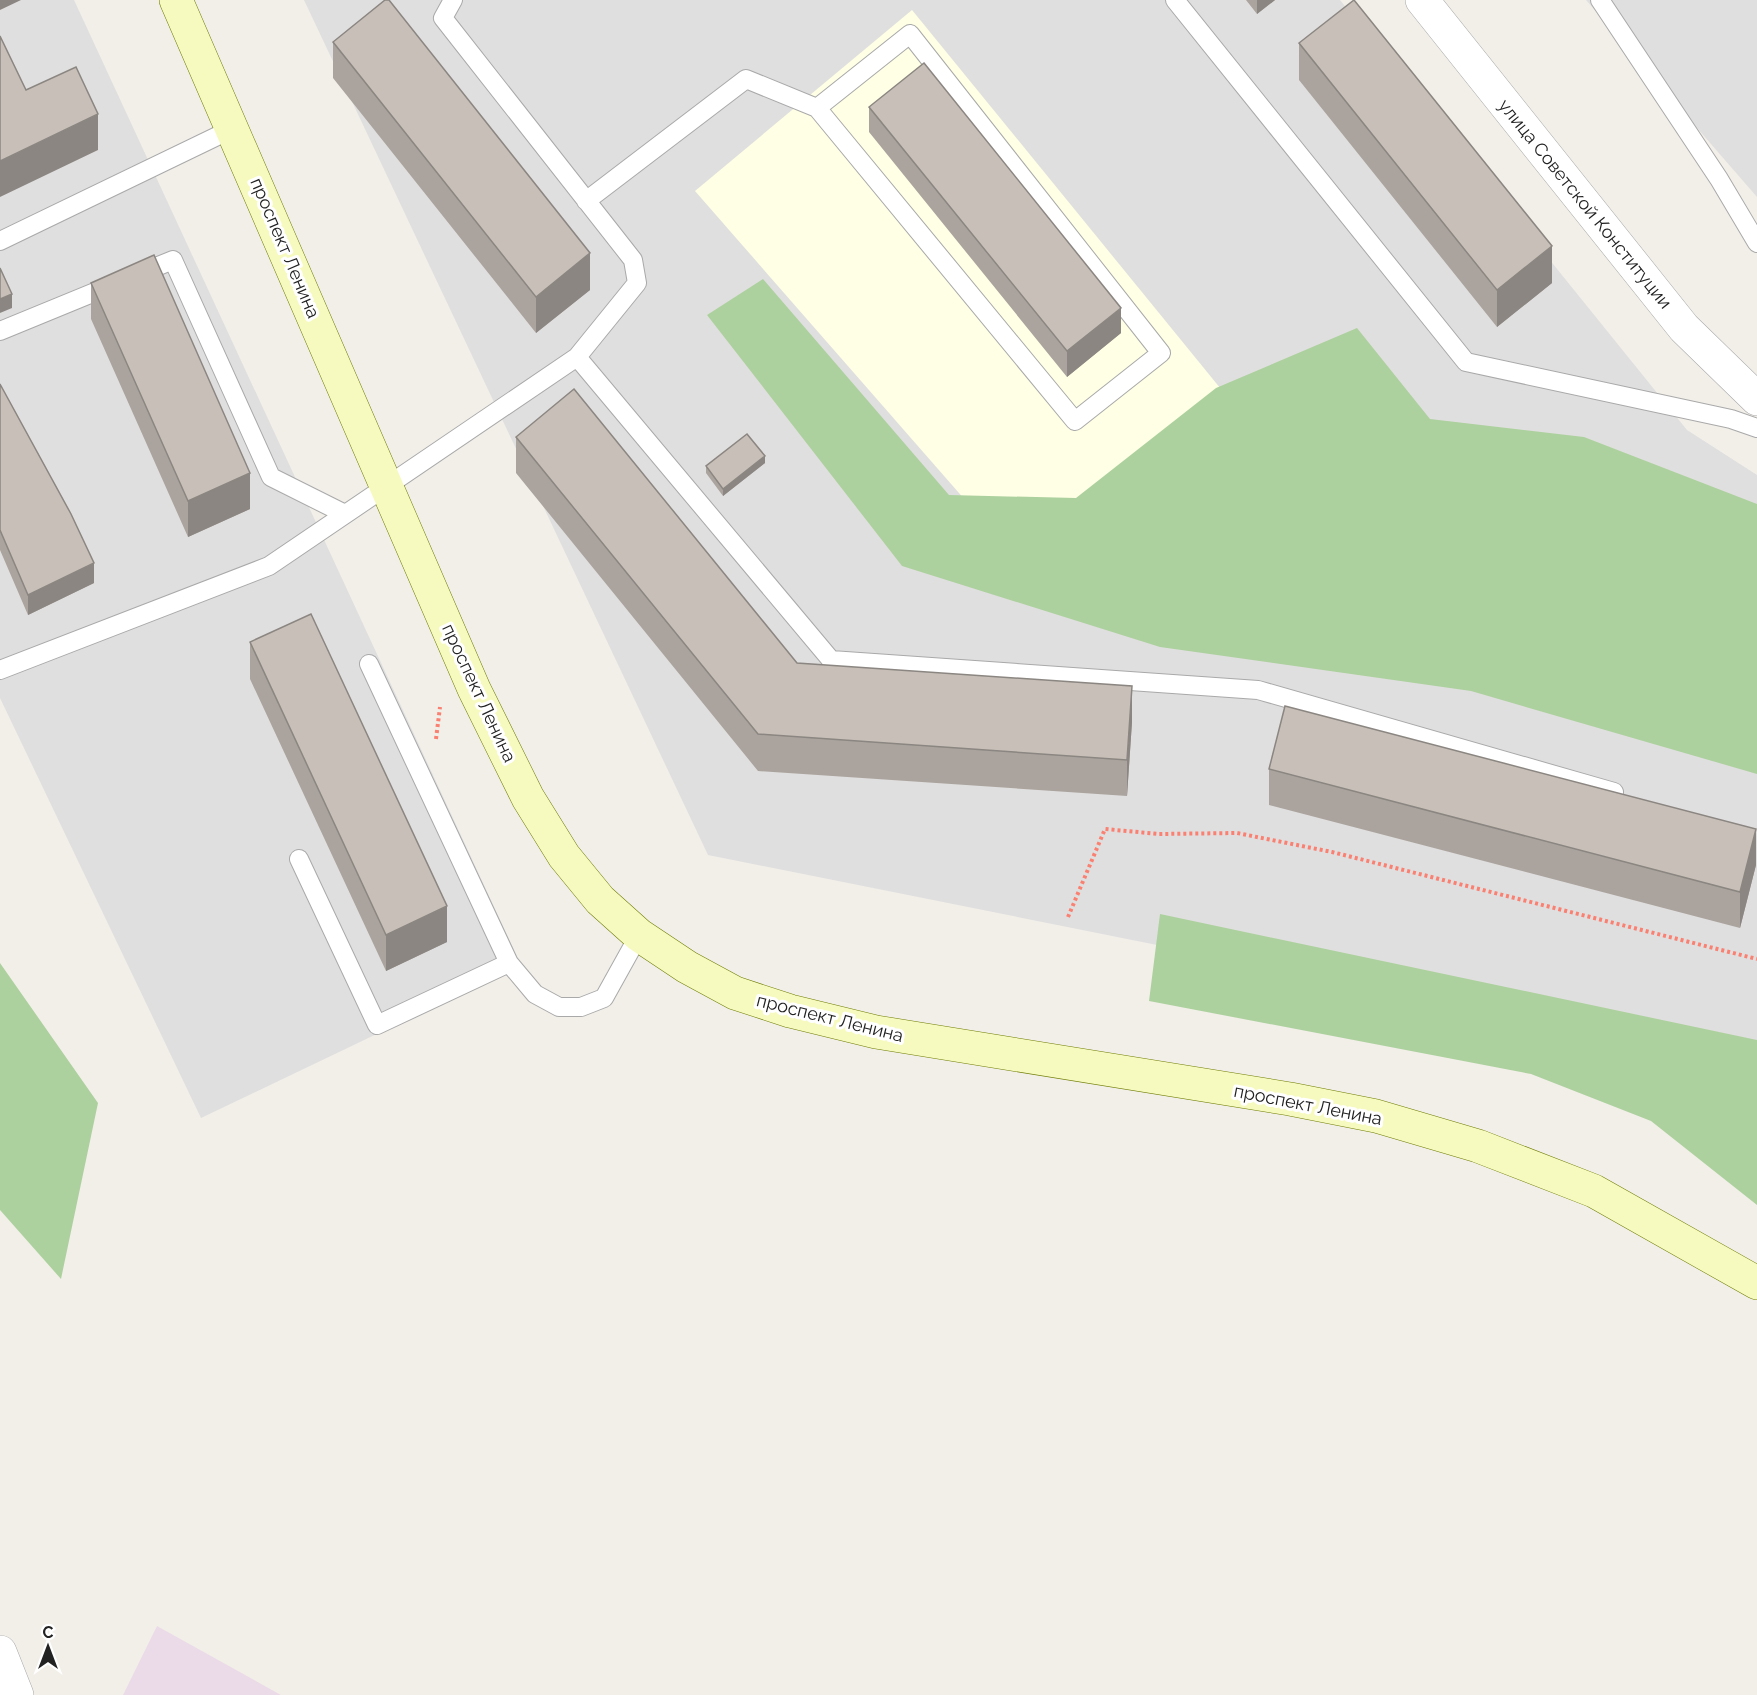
<svg xmlns="http://www.w3.org/2000/svg" width="1757" height="1695" font-family="Raleway,sans-serif">
	<style>
		.residential { fill: #e0dfdf }
		.industrial { fill: #ebdbe8 }
		.education { fill: #ffffe5 }
		.forest { fill: #add19e }
		.lines { fill: none; stroke-linecap: round; stroke-linejoin: round }
		.lane-casing { stroke: #a9a9a9; stroke-width: 20 }
		.street-casing { stroke: #a9a9a9; stroke-width: 34 }
		.secondary-casing { stroke: #707d05; stroke-width: 34 }
		.path { stroke: #fa8072; stroke-width: 4; stroke-dasharray: 3 3; stroke-linecap: butt }
		.lane { stroke: #fff; stroke-width: 18 }
		.street { stroke: #fff; stroke-width: 33 }
		.secondary { stroke: #f7fabf; stroke-width: 33 }
		.wall { fill: #aba49e }
		.shaded-wall { fill: #8b8681 }
		.building { fill: #c7bfb8; stroke: #8b8681; stroke-width: 1.5 }
		.labels { text-anchor: middle; stroke-width: 6; stroke-linejoin: round; paint-order: stroke }
		.street-label { font-size: 18px; fill: #222; stroke: #fff }
	</style>
	<rect width="100%" height="100%" fill="#f2efe9"/>
	<!-- residential -->
	<path class="residential" d="M0,0H74L521,965L201,1118L0,698Z
		M304,0H1340L1687,430L1757,475V1065L708,855Z
		M1586,0H1757V197Z"/>
	<!-- industrial -->
	<path class="industrial" d="M157,1626L281,1695H123Z"/>
	<!-- education -->
	<path class="education" d="M912,10L1225,394L1056,525L966,501L695,191Z"/>
	<!-- forest -->
	<path class="forest" d="M763,279L949,495L1076,498L1216,388L1357,328L1430,419L1584,437L1757,504V774L1471,691L1160,647L902,566L707,315Z
		M1160,914L1757,1040V1205L1651,1121L1531,1074L1149,1001Z
		M0,963L98,1103L61,1279L0,1210Z"/>
	<g class="lines">
		<defs>
			<path id="lane" d="M453,0L443,18L633,260L637,283L577,357
				M1175,0L1466,362L1731,419L1757,428
				M1600,0L1719,179L1757,243
				M586,201L746,79L817,108L1075,421L1161,353L910,34L817,108
				M0,241L234,128
				M0,331L173,260L271,477L345,514
				M369,664L509,963
				M0,670L269,566L577,357L831,660L1258,690L1614,792
				M299,859L377,1025L509,963L535,994L559,1007H581L604,998L639,935"/>
			<path id="street" d="M1422,0L1684,328L1757,399
				M0,1652L17,1695"/>
			<path id="secondary" d="M176,0L474,689L528,798L564,856L600,900L639,935L687,967L735,993L790,1011L876,1032L1290,1099L1376,1116L1478,1146L1594,1191L1757,1283"/>
		</defs>
		<!-- lane casing -->
		<use href="#lane" class="lane-casing"/>
		<!-- street casing -->
		<use href="#street" class="street-casing"/>
		<!-- secondary casing -->
		<use href="#secondary" class="secondary-casing"/>
		<!-- path -->
		<path class="path" d="M436,739L440,707
			M1068,917L1105,829L1159,834L1237,833L1332,852L1757,959"/>
		<!-- lane -->
		<use href="#lane" class="lane"/>
		<!-- street -->
		<use href="#street" class="street"/>
		<!-- secondary -->
		<use href="#secondary" class="secondary"/>
	</g>
	<!-- wall -->
	<path class="wall" d="M1246,0H1275L1257,14Z
		M333,42L590,290L536,333L333,78Z
		M1299,43L1552,283L1497,327L1299,80Z
		M869,107L1121,333L1067,377L869,132Z
		M91,283L250,509L188,537L91,319Z
		M0,384L94,583L28,615L0,550Z
		M516,437L797,663L1132,722L1127,796L758,771L516,473Z
		M765,463L723,496L706,473V466Z
		M250,642L447,942L386,971L250,679Z
		M1269,769L1756,865L1740,928L1269,805Z"/>
	<!-- shaded-wall -->
	<path class="shaded-wall" d="M0,0H21L0,10Z
		M1257,0H1275L1257,14Z
		M98,114V150L0,197V161Z
		M1552,246V283L1497,327V290Z
		M590,253V290L536,333V297Z
		M12,294V308L0,313V299Z
		M1121,308V333L1067,377V351Z
		M765,456V463L723,496V489Z
		M250,473V509L188,537V501Z
		M94,563V583L28,615V595Z
		M1132,686V722L1127,796V760Z
		M1756,829V865L1740,928V892Z
		M447,906V942L386,971V935Z"/>
	<!-- building -->
	<path class="building" d="M385,0H389L590,253L536,297L333,42Z
		M1354,0L1552,246L1497,290L1299,43Z
		M0,36L26,90L76,67L98,114L0,161Z
		M924,63L1121,308L1067,351L869,107Z
		M154,255L250,473L188,501L91,283Z
		M0,268L12,294L0,299Z
		M0,384L71,514L94,563L28,595L0,530Z
		M574,389L797,663L1132,686L1127,760L758,734L516,437Z
		M747,434L765,456L723,489L706,466Z
		M311,614L447,906L386,935L250,642Z
		M1285,706L1756,829L1740,892L1269,769Z"/>
	<g class="labels">
		<!-- street labels -->
		<g class="street-label">
			<text transform="translate(1585 204) rotate(51)" y="6">улица Советской Конституции</text>
			<text transform="translate(285 248) rotate(67)" y="6">проспект Ленина</text>
			<text transform="translate(479 693) rotate(65)" y="6">проспект Ленина</text>
			<text transform="translate(830 1018) rotate(14)" y="6">проспект Ленина</text>
			<text transform="translate(1308 1105) rotate(11)" y="6">проспект Ленина</text>
		</g>
	</g>
	<!-- north arrow -->
	<g transform="translate(48 1647)" stroke="#ffffff" stroke-width="4.5" paint-order="stroke">
	<path d="M0-4.5L10 22L0 15L-10 22Z" fill="#222222"/>
	<text y="-9" font-size="16" font-weight="bold" text-anchor="middle" fill="#222222">С</text>
	</g>
</svg>
